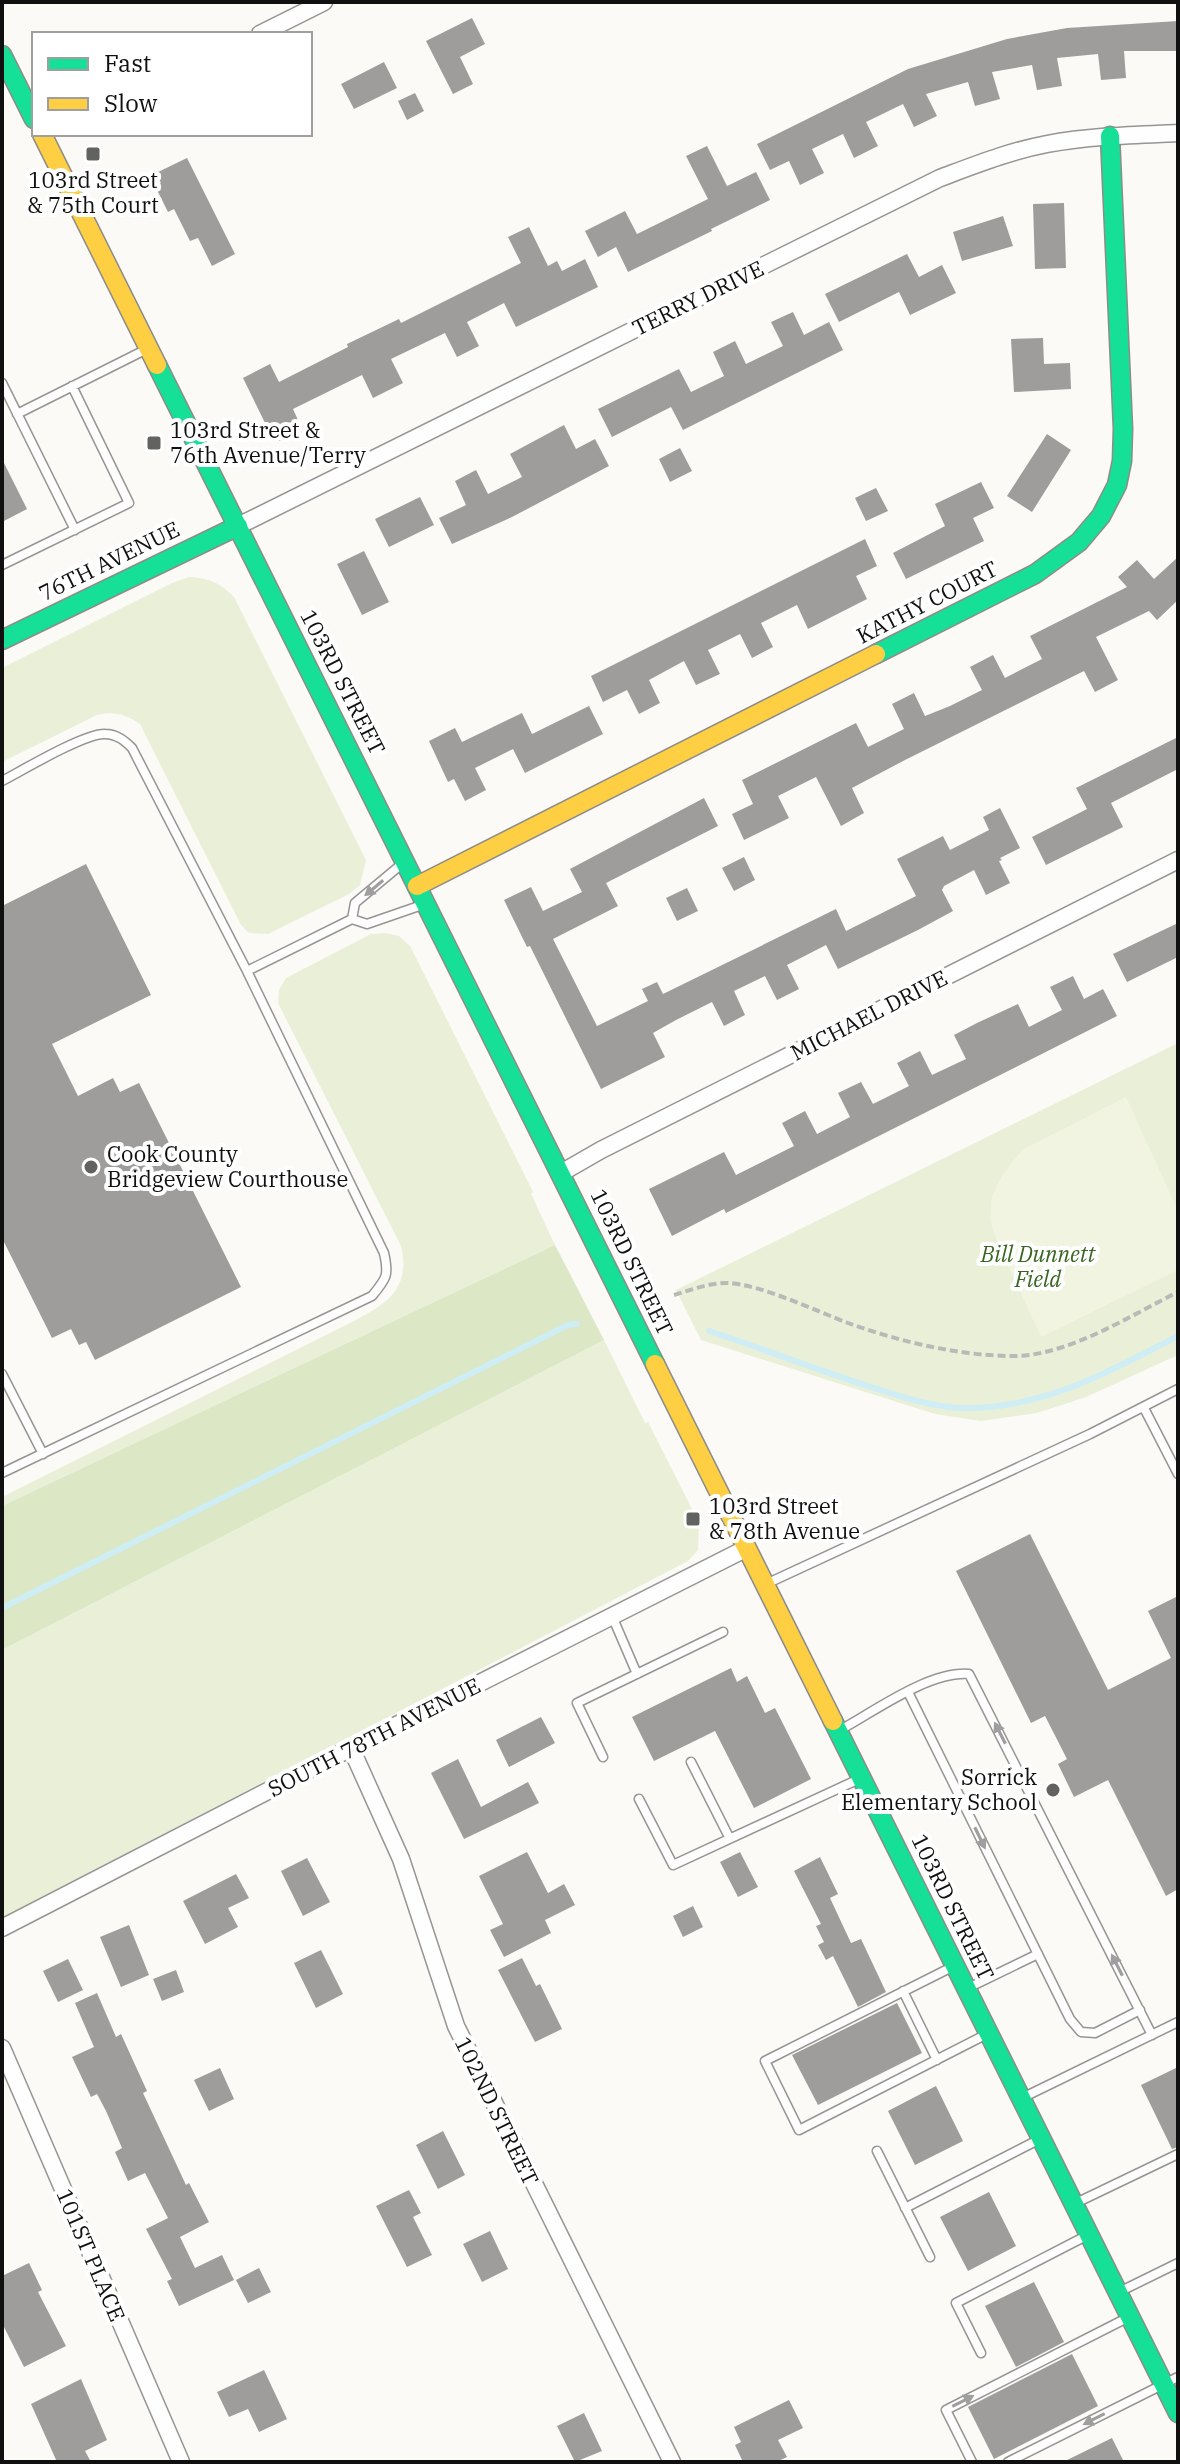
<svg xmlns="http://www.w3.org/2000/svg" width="1180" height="2464" font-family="'IBM Plex Serif',serif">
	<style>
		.green { fill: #e9f0d7 }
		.forest { fill: #dbe7c5 }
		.pitch { fill: #f1f4e1 }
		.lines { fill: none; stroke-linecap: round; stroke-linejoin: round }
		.stream { stroke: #ceedf5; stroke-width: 6 }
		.building { fill: #9f9d9b }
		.lane-casing { stroke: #969594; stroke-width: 11 }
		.street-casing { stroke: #969594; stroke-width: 19 }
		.fast-casing { stroke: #8c8c8a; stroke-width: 21 }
		.slow-casing { stroke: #8c8c8a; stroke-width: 21 }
		.path { stroke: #b9b9b8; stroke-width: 4; stroke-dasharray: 8 4; stroke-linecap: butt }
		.lane { stroke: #fefefe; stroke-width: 8 }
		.street { stroke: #fefefe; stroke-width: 16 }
		.fast { stroke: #16e098; stroke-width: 18 }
		.slow { stroke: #ffcf43; stroke-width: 18 }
		.oneway { fill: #9f9f9f }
		.poi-dot { fill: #626260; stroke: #fff; stroke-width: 3 }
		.labels { text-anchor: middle; stroke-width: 8; stroke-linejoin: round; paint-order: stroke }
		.poi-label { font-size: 22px; fill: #101010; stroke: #fff; text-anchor: start }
		.street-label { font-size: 22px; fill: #101010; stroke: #fff }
		.park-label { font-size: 22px; font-style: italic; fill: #3a6622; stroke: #fff }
	</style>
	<rect width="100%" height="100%" fill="#fbfaf6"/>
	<!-- green -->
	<path class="green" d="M189,577C209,578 220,583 234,597L366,860L360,885L349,894L268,934L249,933L241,925L140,724C125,714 114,711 97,715L2,762V668L172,583Z
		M385,933L399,936L410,946L533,1192L531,1194L555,1245L2,1506V1497L352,1322C386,1304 411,1290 401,1246L278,1003L279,990L286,978L371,934Z
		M1178,1043V1355L1086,1397L1037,1413L981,1421L935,1414L701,1340L676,1290Z
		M604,1340L645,1423L648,1422L699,1523L698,1550L688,1561L2,1918V1650Z"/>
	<!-- forest -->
	<path class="forest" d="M555,1245L604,1340L2,1650V1506Z"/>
	<!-- pitch -->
	<path class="pitch" d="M1126,1097L1178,1211V1270L1041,1337L997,1241L990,1220L992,1196L1003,1174L1022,1150Z"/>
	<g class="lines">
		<!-- stream -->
		<path class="stream" d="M709,1331C761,1348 812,1368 865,1385C900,1396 935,1409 972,1408C1045,1407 1114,1370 1178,1336
			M2,1608L568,1325L577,1324"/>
	</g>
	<!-- building -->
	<path class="building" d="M472,18L485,44L460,57L473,84L453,94L426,41Z
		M1178,21V51H1124L1126,78L1101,80L1098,54L1057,58L1062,86L1037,90L1032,65L992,72L1000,99L975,106L968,82L926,94L937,116L914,127L903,104L866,122L878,146L854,158L843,134L812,149L824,173L800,185L789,161L770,170L757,144L908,69L1007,39L1067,28Z
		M384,62L397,88L354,109L341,84Z
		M415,93L424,111L407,120L398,101Z
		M707,146L727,186L756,172L770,200L711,229L712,231L628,272L616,247L598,257L585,231L625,211L637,234L708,199L686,156Z
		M187,158L235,254L212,266L198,238L190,241L174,209L168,212L155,186L161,183L156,173Z
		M1064,203L1066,268L1035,269L1033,204Z
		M1003,216L1013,246L962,261L953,232Z
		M529,227L548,266L557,261L562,271L585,259L598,287L516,327L504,303L467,322L479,346L457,357L445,333L391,359L403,383L373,398L362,375L293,409L302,429L279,441L270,423L266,425L243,378L270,364L279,382L348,347L347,344L399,319L401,323L521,263L508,237Z
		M907,254L919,277L942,265L956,293L910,315L899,292L839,322L825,294Z
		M793,312L804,335L829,322L843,350L683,430L671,407L612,437L598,409L679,369L691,392L724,376L713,352L735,341L746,364L783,346L771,322Z
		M1043,338L1044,364L1070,363L1071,389L1014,392L1011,339Z
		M564,425L576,449L595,439L609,466L512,517L452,544L439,518L466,505L455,481L476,470L488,494L522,477L510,454Z
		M1047,434L1071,450L1032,512L1007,496Z
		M680,448L692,471L670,482L659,459Z
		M2,459L27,509L2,522Z
		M981,482L994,508L973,518L984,541L906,579L893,553L945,526L935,504Z
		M876,488L888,511L866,521L855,498Z
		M420,497L434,525L389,547L375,519Z
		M865,539L877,566L856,576L867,599L808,629L797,605L761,623L773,647L752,658L740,634L708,650L720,674L696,685L684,661L649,680L660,703L639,714L627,690L603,702L591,676Z
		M364,551L389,602L362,615L337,564Z
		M1178,557V600L1157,620L1149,611L1096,637L1118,680L1095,692L1084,671L905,760L852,788L864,813L841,826L816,777L778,796L789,818L744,840L732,814L753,804L742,780L856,723L868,747L904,729L892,704L914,693L925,716L950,706L982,690L970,667L993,655L1005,678L1042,659L1030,636L1127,587L1118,577L1137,560L1154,579Z
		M589,706L603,734L525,773L513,749L475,768L486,790L465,801L454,779L448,782L429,741L455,728L462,742L522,713L532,734Z
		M1178,737V769L1111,803L1123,827L1046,865L1032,837L1087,809L1076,788Z
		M704,798L718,826L606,883L618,906L553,939L597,1026L648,1001L642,989L657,982L663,994L836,909L846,931L916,896L897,859L943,836L950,850L989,830L983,817L1000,808L1020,848L1000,858L1002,860L999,861L1010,883L986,895L974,870L944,886L942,890L953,911L918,930L838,969L826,945L787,965L799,989L777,1000L765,976L734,991L745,1015L724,1026L712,1002L676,1020L653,1033L665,1057L601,1089L530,946L527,947L504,900L531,887L543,911L582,892L570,869Z
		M744,857L755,880L734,891L722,868Z
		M86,864L151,995L52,1044L78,1096L113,1078L120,1092L139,1083L241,1287L95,1360L86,1342L79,1345L71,1329L52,1338L2,1238V906Z
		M687,888L698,911L677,921L666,898Z
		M1178,923V957L1127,982L1113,954Z
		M1073,976L1084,999L1103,989L1117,1016L726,1213L724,1209L672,1236L649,1189L724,1152L736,1175L794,1146L782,1123L805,1111L817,1134L850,1117L838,1093L861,1082L873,1104L909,1086L897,1063L920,1051L932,1075L966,1059L954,1035L977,1023L1018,1004L1029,1027L1062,1010L1050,987Z
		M1030,1534L1108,1690L1171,1658L1148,1611L1178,1596V1889L1166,1896L1108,1780L1074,1797L1058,1764L1067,1759L1045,1716L1031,1723L956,1571Z
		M731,1668L737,1682L747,1676L765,1713L775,1708L811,1779L754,1808L715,1731L654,1761L632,1717Z
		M541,1717L555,1743L509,1767L496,1740Z
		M458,1759L481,1807L528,1782L539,1803L464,1839L431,1773Z
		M527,1852L548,1893L564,1884L575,1905L545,1920L551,1933L504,1957L490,1930L503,1924L479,1876Z
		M740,1852L758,1887L738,1897L720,1862Z
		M820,1857L838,1894L830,1898L851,1943L861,1939L886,1992L858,2007L833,1956L826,1960L818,1945L824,1942L816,1926L821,1924L794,1871Z
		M307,1858L330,1902L303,1916L281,1871Z
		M236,1874L249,1898L228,1908L238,1927L205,1944L183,1901Z
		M693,1906L703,1927L683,1937L673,1916Z
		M129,1925L149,1975L121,1987L100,1937Z
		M321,1950L343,1994L316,2008L294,1963Z
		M522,1958L536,1986L540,1984L562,2029L535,2042L498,1970Z
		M68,1959L83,1990L58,2002L43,1971Z
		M176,1970L184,1992L162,2001L153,1979Z
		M97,1993L116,2037L121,2034L147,2091L143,2093L186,2185L189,2183L209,2222L180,2237L195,2268L222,2255L234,2280L179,2306L167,2281L172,2279L146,2229L168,2218L145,2173L128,2181L115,2152L122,2148L106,2111L97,2094L91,2097L72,2057L94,2047L75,2003Z
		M897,2003L922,2053L818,2105L792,2055Z
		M1178,2067V2147L1172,2149L1141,2085Z
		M220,2068L234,2099L209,2111L194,2080Z
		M936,2086L963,2141L915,2165L888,2111Z
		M443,2131L465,2175L438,2189L416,2145Z
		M409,2190L421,2213L413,2217L432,2255L407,2267L376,2206Z
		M989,2192L1016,2246L968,2271L940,2217Z
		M490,2231L508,2269L482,2282L463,2244Z
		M29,2263L42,2290L38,2292L66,2346L24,2367L2,2323V2276Z
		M259,2268L271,2292L248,2303L236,2280Z
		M1034,2282L1064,2342L1016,2367L985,2306Z
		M1072,2354L1098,2406L994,2459L968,2407Z
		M264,2370L287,2419L259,2432L248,2409L229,2417L217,2392Z
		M81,2379L107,2440L85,2451L91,2462H57L31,2404Z
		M789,2400L803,2428L778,2440L787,2457L776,2462H743L735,2445L741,2442L734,2427Z
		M584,2413L602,2451L575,2462L557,2426Z
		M1112,2438L1124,2462H1063Z"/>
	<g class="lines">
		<defs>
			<path id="lane" d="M2,383L75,530
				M17,414L145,350
				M2,565L129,503L72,386
				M2,781C23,770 85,733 105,734C117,734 125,741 132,748L247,971L384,1253C389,1275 387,1278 372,1296L2,1473
				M352,919L355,903L403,863
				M247,971L352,919L367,924L422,905
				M2,1374L43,1454
				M1144,1408L1178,1474
				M766,1584L1090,1434L1178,1389
				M612,1616L637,1674
				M908,1692L1070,2019L1081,2032L1095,2033L1140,2010
				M840,1730C875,1711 929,1671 969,1674L1152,2035
				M603,1757L577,1703L723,1632
				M691,1762L729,1837
				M639,1799L673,1865L859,1779
				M952,1967L765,2061L799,2130L985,2035
				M970,1987L1038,1954
				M903,1991L937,2060
				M1022,2098L1178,2022
				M877,2151L930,2257
				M1078,2202L1178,2154
				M905,2208L1040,2139
				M1121,2291L1178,2263
				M981,2353L956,2303L1086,2236
				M972,2462L946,2410L1129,2317
				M1008,2462L1178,2377"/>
			<path id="street" d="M260,34L324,2
				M238,526L940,178C975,165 1010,151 1047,144C1091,136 1134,135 1178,133
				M561,1173L601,1150L1178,860
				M351,1748L401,1859L456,2026L672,2462
				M2,1928L351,1748L747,1548
				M2,2048L181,2462"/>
			<path id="fast" d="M2,55L34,119
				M157,365L655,1364
				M2,640L238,526
				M876,654L1035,574L1079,542L1101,516L1117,485L1122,461L1123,429L1110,136
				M833,1721L1178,2413"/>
			<path id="slow" d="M42,134L157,365
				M417,886L876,654
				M655,1364L833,1721"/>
		</defs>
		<!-- lane casing -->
		<use href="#lane" class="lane-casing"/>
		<!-- street casing -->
		<use href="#street" class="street-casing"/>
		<!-- fast casing -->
		<use href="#fast" class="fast-casing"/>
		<!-- slow casing -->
		<use href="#slow" class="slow-casing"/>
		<!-- path -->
		<path class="path" d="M674,1295C691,1290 708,1283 727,1283C760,1284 816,1311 848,1323C898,1341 955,1355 1009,1356C1065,1358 1129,1316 1178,1292"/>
		<!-- lane -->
		<use href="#lane" class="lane"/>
		<!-- street -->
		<use href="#street" class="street"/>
		<!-- fast -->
		<use href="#fast" class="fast"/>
		<!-- slow -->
		<use href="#slow" class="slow"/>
	</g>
	<!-- one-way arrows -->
	<defs><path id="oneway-solid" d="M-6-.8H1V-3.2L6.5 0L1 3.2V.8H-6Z" transform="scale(2)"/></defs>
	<g class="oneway">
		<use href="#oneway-solid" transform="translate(374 888) rotate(140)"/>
		<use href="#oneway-solid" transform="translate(1000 1733) rotate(-117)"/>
		<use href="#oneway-solid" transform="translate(980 1838) rotate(64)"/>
		<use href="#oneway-solid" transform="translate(1117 1965) rotate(-117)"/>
		<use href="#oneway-solid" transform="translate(963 2401) rotate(-27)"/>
		<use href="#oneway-solid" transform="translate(1094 2419) rotate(153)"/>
	</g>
	<!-- markers -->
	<g class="poi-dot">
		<rect x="85" y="146" width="16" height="16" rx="4"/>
		<rect x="146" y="435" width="16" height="16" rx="4"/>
		<circle cx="91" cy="1167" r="8"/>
		<rect x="685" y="1511" width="16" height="16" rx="4"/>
		<circle cx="1053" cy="1790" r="8"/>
	</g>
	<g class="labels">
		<!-- poi labels -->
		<g class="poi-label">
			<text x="93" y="188" text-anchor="middle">103rd Street<tspan x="93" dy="25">&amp; 75th Court</tspan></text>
			<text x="170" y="438">103rd Street &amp;<tspan x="170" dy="25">76th Avenue/Terry</tspan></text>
			<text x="107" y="1162">Cook County<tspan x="107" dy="25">Bridgeview Courthouse</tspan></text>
			<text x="709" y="1514">103rd Street<tspan x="709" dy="25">&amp; 78th Avenue</tspan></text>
			<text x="1037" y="1785" text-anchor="end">Sorrick<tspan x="1037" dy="25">Elementary School</tspan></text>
		</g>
		<!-- street labels -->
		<g class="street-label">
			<text transform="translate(698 298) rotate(-26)" y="8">TERRY DRIVE</text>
			<text transform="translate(109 561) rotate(-26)" y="8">76TH AVENUE</text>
			<text transform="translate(927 602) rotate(-27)" y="8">KATHY COURT</text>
			<text transform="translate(343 682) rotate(63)" y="8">103RD STREET</text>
			<text transform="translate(869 1015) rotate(-27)" y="8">MICHAEL DRIVE</text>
			<text transform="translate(632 1262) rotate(64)" y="8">103RD STREET</text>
			<text transform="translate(374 1737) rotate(-27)" y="8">SOUTH 78TH AVENUE</text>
			<text transform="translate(953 1907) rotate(64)" y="8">103RD STREET</text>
			<text transform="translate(497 2111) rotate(64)" y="8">102ND STREET</text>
			<text transform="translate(91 2255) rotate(67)" y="8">101ST PLACE</text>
		</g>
		<!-- park labels -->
		<g class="park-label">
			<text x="1038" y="1262">Bill Dunnett<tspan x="1038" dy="25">Field</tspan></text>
		</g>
	</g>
	<!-- border -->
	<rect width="1180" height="2464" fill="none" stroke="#101010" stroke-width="8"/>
	<!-- legend -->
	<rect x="32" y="32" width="280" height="104" fill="#ffffff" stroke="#9f9f9f" stroke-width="2"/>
	<rect x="48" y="58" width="40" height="12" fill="#16e098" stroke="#9f9f9f" stroke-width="2"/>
	<text x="104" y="72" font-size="24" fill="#101010">Fast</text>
	<rect x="48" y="98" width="40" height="12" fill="#ffcf43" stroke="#9f9f9f" stroke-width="2"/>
	<text x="104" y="112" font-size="24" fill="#101010">Slow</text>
</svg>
